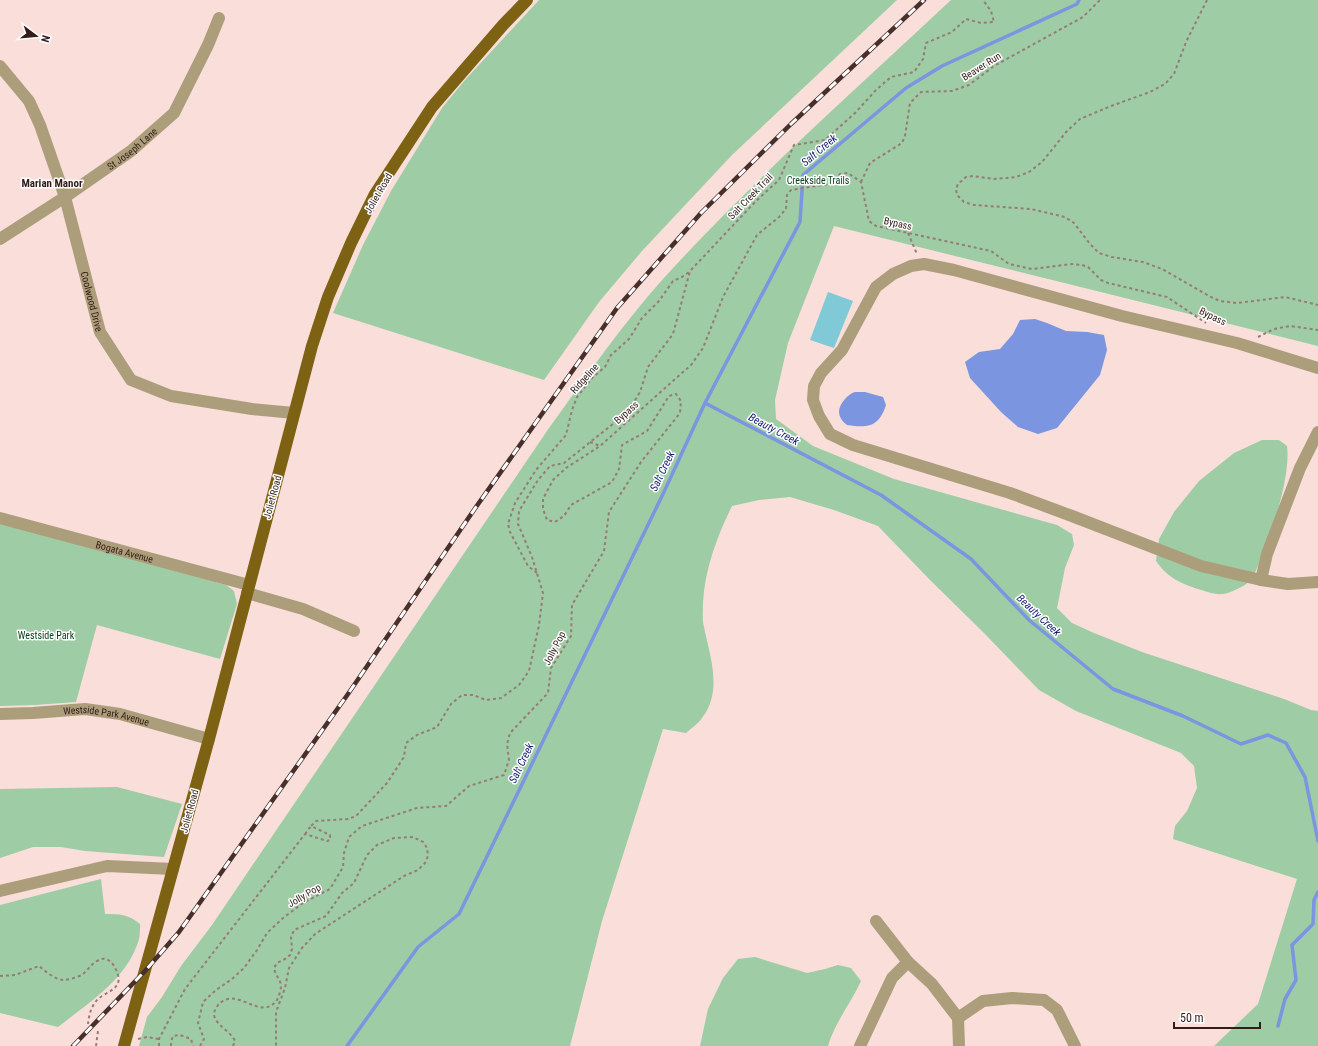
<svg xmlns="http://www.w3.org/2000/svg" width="1318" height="1046" font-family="'Roboto Condensed',sans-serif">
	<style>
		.green { fill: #9ecca4 }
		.water { fill: #7b95e0 }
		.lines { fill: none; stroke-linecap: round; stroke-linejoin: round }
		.stream { stroke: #7b95e0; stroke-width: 3.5 }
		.building { fill: #7fcad6 }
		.path { stroke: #957c79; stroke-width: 2; stroke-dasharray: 3 3; stroke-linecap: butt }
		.minor { stroke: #ad9e7b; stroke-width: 12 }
		.major { stroke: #7d6213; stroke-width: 12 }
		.rail-casing { stroke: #472f2c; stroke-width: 4.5 }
		.rail { stroke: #fff; stroke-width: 3; stroke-dasharray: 9; stroke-linecap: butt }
		.labels { text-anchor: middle; stroke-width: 3; stroke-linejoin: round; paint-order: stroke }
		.street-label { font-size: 10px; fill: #321b18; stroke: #fff }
		.park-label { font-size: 10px; fill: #094019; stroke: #fff }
		.water-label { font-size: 11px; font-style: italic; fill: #111d72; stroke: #fff }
		.neighbourhood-label { font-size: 11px; font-weight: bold; fill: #321b18; stroke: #fff }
	</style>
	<rect width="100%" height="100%" fill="#f9deda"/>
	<!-- green -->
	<path class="green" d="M539,0H897L732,155L642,251L599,302L544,380L333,313L363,245L391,191L442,108L465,80Z
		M951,0H1318V346L834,226L788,343L775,400L776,419L813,446L894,479L1057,525L1072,534L1074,545L1065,568L1057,608L1072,623L1094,633L1142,652L1284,699L1311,710L1318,711V1046H1214L1258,1004L1297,879L1173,839L1175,826L1187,811L1197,788L1194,766L1181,753L1076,711L1039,690L984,633L930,580L878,526L834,510L790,497L759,500L732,506C717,536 705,569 703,602C703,610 702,620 704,627C710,657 723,691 702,718C698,724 691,728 686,733L663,729L602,921L570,1046H139L147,1017L162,997L181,966L212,925L549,428C586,377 621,326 663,279C753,180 854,91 951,0Z
		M1262,440H1279L1287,446C1291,477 1271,536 1258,566C1256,570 1254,576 1251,579C1248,585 1229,594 1222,594C1215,595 1205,591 1198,589C1180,583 1168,578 1156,561L1159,539L1174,512L1199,481L1234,453Z
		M0,521L226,585L234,591L237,604L220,659L97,625L76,702L35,705L0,706Z
		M117,787L182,804L164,857L85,851L61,847H33L0,858V789Z
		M101,879L105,914C120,914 128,914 140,924C140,931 140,939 137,945C124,981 87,1004 58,1027L0,1013V905Z
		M755,957L807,973L825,969L838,965L851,968L861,981C851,1003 835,1022 828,1046H700L708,1009L723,978L738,959Z"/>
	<!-- water -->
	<path class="water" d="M1035,319L1047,323L1066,331L1087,332L1104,335L1107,350L1100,375L1057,428L1038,434L1018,427L1001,412L970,378L965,362L979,352L1000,349L1013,334L1020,320Z
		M865,392L883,397L886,405C879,427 868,428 847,425C843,422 839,417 839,412C839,404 848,394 855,392C858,392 862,392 865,392Z"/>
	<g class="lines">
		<!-- stream -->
		<path class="stream" d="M705,403L881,495L971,559L1029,620L1113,689L1183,716L1241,744L1268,735L1286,743L1305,777L1318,841
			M1278,1026L1285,999L1296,980L1292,945L1313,924L1314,900L1318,892
			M347,1046L418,947L459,914L663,494L705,403L800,222L803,175L906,88L942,66L1077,4L1079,0"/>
	</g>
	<!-- building -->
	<path class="building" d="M828,292L853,301L834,348L810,340Z"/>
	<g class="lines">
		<!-- path -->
		<path class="path" d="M1207,0L1186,42L1174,74L1165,84L1150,92L1111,106L1080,119L1067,131L1042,162L1029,172L1016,177L1007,178L994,179L973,176L966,177L958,184L956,189L957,195L964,202L974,205L1031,209L1065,217L1074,223L1090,244L1099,253L1112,257L1143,262L1162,269L1211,297L1220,301L1237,303L1285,297L1318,305
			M861,182L870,163L902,143L905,136L910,103L921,92L952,91L969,85L994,66L1083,17L1100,0
			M908,233L917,254
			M1258,337L1274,329L1290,326L1318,330
			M590,442L600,446
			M537,573L528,566L510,532L508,524L515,503L536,470L566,435L572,410L577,397L593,377L605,367L611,355L629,339L642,318L659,301L673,281L682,277L689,272
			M305,834L311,826
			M0,976L15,975L39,966C45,971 54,979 63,980C68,980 79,977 83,974C88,970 91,964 97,961C108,954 115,965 118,975C122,989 106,992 98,999C91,1006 89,1015 88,1024
			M138,1039L147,1037L159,1039
			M96,1046L98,1031
			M159,1046V1039L185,989L305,834L327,841L330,840V835L311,826L316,821L348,819L356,816L387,783L404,757L406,743L417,735L437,727L451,704L462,695H473L486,700L501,698L519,685L529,671L539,625L543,593L532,557L518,524L519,511L538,480L550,466L564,463L628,412L640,392L648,367L673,334L690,271L756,201L779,180L794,145L825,140L855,113L876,90L891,77L914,72L923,59L926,43L952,32L966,19L981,23L994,22L991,11L983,0
			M171,1046V1042L173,1036L180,1035L191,1039L193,1046
			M200,1046L204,1039L198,1023L203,1002L216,990L232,979L244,968L257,950L267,933L283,918L303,903L330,889L343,867L344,853L349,837L362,826L417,808L446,806L469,786L504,775L509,760L507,744L510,733L548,693L551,668L571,636L572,605L604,551L609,512L641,462L680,413L681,401L676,394L669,396L647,431L622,445L619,469L612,482L571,505L564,516L555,522L547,520L543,509V499L553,480L566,468L600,446L691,365L703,348L723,297L757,235L779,217L786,209L787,195L791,190L829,184L840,174L848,173L861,182L869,221L876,226L991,251L1009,264L1032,269L1072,264L1082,265L1088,267L1101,280L1108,283L1167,297L1206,323
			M233,1046L235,1041C231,1032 219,1027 215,1018C213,1014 214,1011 217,1007C218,1004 220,1003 223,1001C241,990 261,1021 277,1000C279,996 281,990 281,985C280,979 275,975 274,968L277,963L285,959L290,955L292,949L291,937L294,930L326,916L342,893L354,883L367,855L377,845L394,838L413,837L423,842L427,848L428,856L425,863L418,870L404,876L315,934L302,948L289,968L285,988L276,1012V1046"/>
		<!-- minor -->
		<g class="minor">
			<path id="s1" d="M0,66L29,101L40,125L65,197L100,332L131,380L171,396L252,409L294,413"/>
			<path id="s2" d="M0,239L65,197L131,151L174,113L208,45L219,18"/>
			<path d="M1318,368L1237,343L1122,316L954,270L924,264L911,266L893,274L876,287L842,350L821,373L814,386L813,400L819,416L830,434L853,445L1010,493L1072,516L1201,566L1261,580L1288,584L1318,582"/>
			<path id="s3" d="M0,518L249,585"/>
			<path d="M1261,580L1267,554L1300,468L1318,432"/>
			<path d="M247,593L303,609L354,631"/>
			<path id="s4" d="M0,714L33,713L85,709L120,714L209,739"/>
			<path d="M0,891L107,866L173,869"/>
			<path d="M876,921L908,962L932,984L958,1018"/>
			<path d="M958,1018L983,1001L1012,998L1044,1000L1057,1010L1075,1046"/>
			<path d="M958,1018L959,1046"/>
			<path d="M860,1046L892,978L908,962"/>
		</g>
		<!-- major -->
		<path class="major" d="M124,1046L209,739L312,346L328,297L351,243L375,194L432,107L503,25L527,0"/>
		<defs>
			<path id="rail" d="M73,1046L145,971L179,932L348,694L476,507L617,308L701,213L791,124L924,0"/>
		</defs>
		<!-- rail casing -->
		<use href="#rail" class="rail-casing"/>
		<!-- rail -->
		<use href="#rail" class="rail"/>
	</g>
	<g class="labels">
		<!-- street labels -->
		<g class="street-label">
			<text transform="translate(981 66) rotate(-32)" y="4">Beaver Run</text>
			<text dy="4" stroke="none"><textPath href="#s2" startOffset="160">St Joseph Lane</textPath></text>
			<text transform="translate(378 193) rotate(-60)" y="4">Joliet Road</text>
			<text transform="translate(750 196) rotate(-46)" y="4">Salt Creek Trail</text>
			<text transform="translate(898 223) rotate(13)" y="4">Bypass</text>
			<text dy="4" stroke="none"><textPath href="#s1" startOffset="256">Coolwood Drive</textPath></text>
			<text transform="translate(1213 316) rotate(26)" y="4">Bypass</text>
			<text transform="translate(584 378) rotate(-48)" y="4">Ridgeline</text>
			<text transform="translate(626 412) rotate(-42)" y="4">Bypass</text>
			<text transform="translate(272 497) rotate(-75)" y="4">Joliet Road</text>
			<text dy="4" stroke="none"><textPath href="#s3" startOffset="129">Bogata Avenue</textPath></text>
			<text transform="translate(554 648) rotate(-63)" y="4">Jolly Pop</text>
			<text dy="4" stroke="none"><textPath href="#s4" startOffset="107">Westside Park Avenue</textPath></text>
			<text transform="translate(189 811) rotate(-75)" y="4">Joliet Road</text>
			<text transform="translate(304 895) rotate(-30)" y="4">Jolly Pop</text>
		</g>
		<!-- park labels -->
		<g class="park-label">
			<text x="818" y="184">Creekside Trails</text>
			<text x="46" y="639">Westside Park</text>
		</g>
		<!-- water labels -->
		<g class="water-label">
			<text transform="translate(819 150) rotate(-40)" y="4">Salt Creek</text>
			<text transform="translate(774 429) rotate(28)" y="4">Beauty Creek</text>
			<text transform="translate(662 471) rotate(-64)" y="4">Salt Creek</text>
			<text transform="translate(1039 615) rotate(43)" y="4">Beauty Creek</text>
			<text transform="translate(521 763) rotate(-64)" y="4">Salt Creek</text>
		</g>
		<!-- neighbourhood labels -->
		<g class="neighbourhood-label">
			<text x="52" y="187">Marian Manor</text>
		</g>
	</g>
	<!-- north arrow -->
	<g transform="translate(36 36) rotate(106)" stroke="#ffffff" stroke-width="3" paint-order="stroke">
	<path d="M0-3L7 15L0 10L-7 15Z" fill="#321b18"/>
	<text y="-6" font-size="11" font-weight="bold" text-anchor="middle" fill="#321b18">N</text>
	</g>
	<!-- scale -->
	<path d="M1174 1022v6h86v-6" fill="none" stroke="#321b18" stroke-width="2"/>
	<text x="1180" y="1022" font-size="12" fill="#321b18" stroke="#ffffff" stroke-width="3" paint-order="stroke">50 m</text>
</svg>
